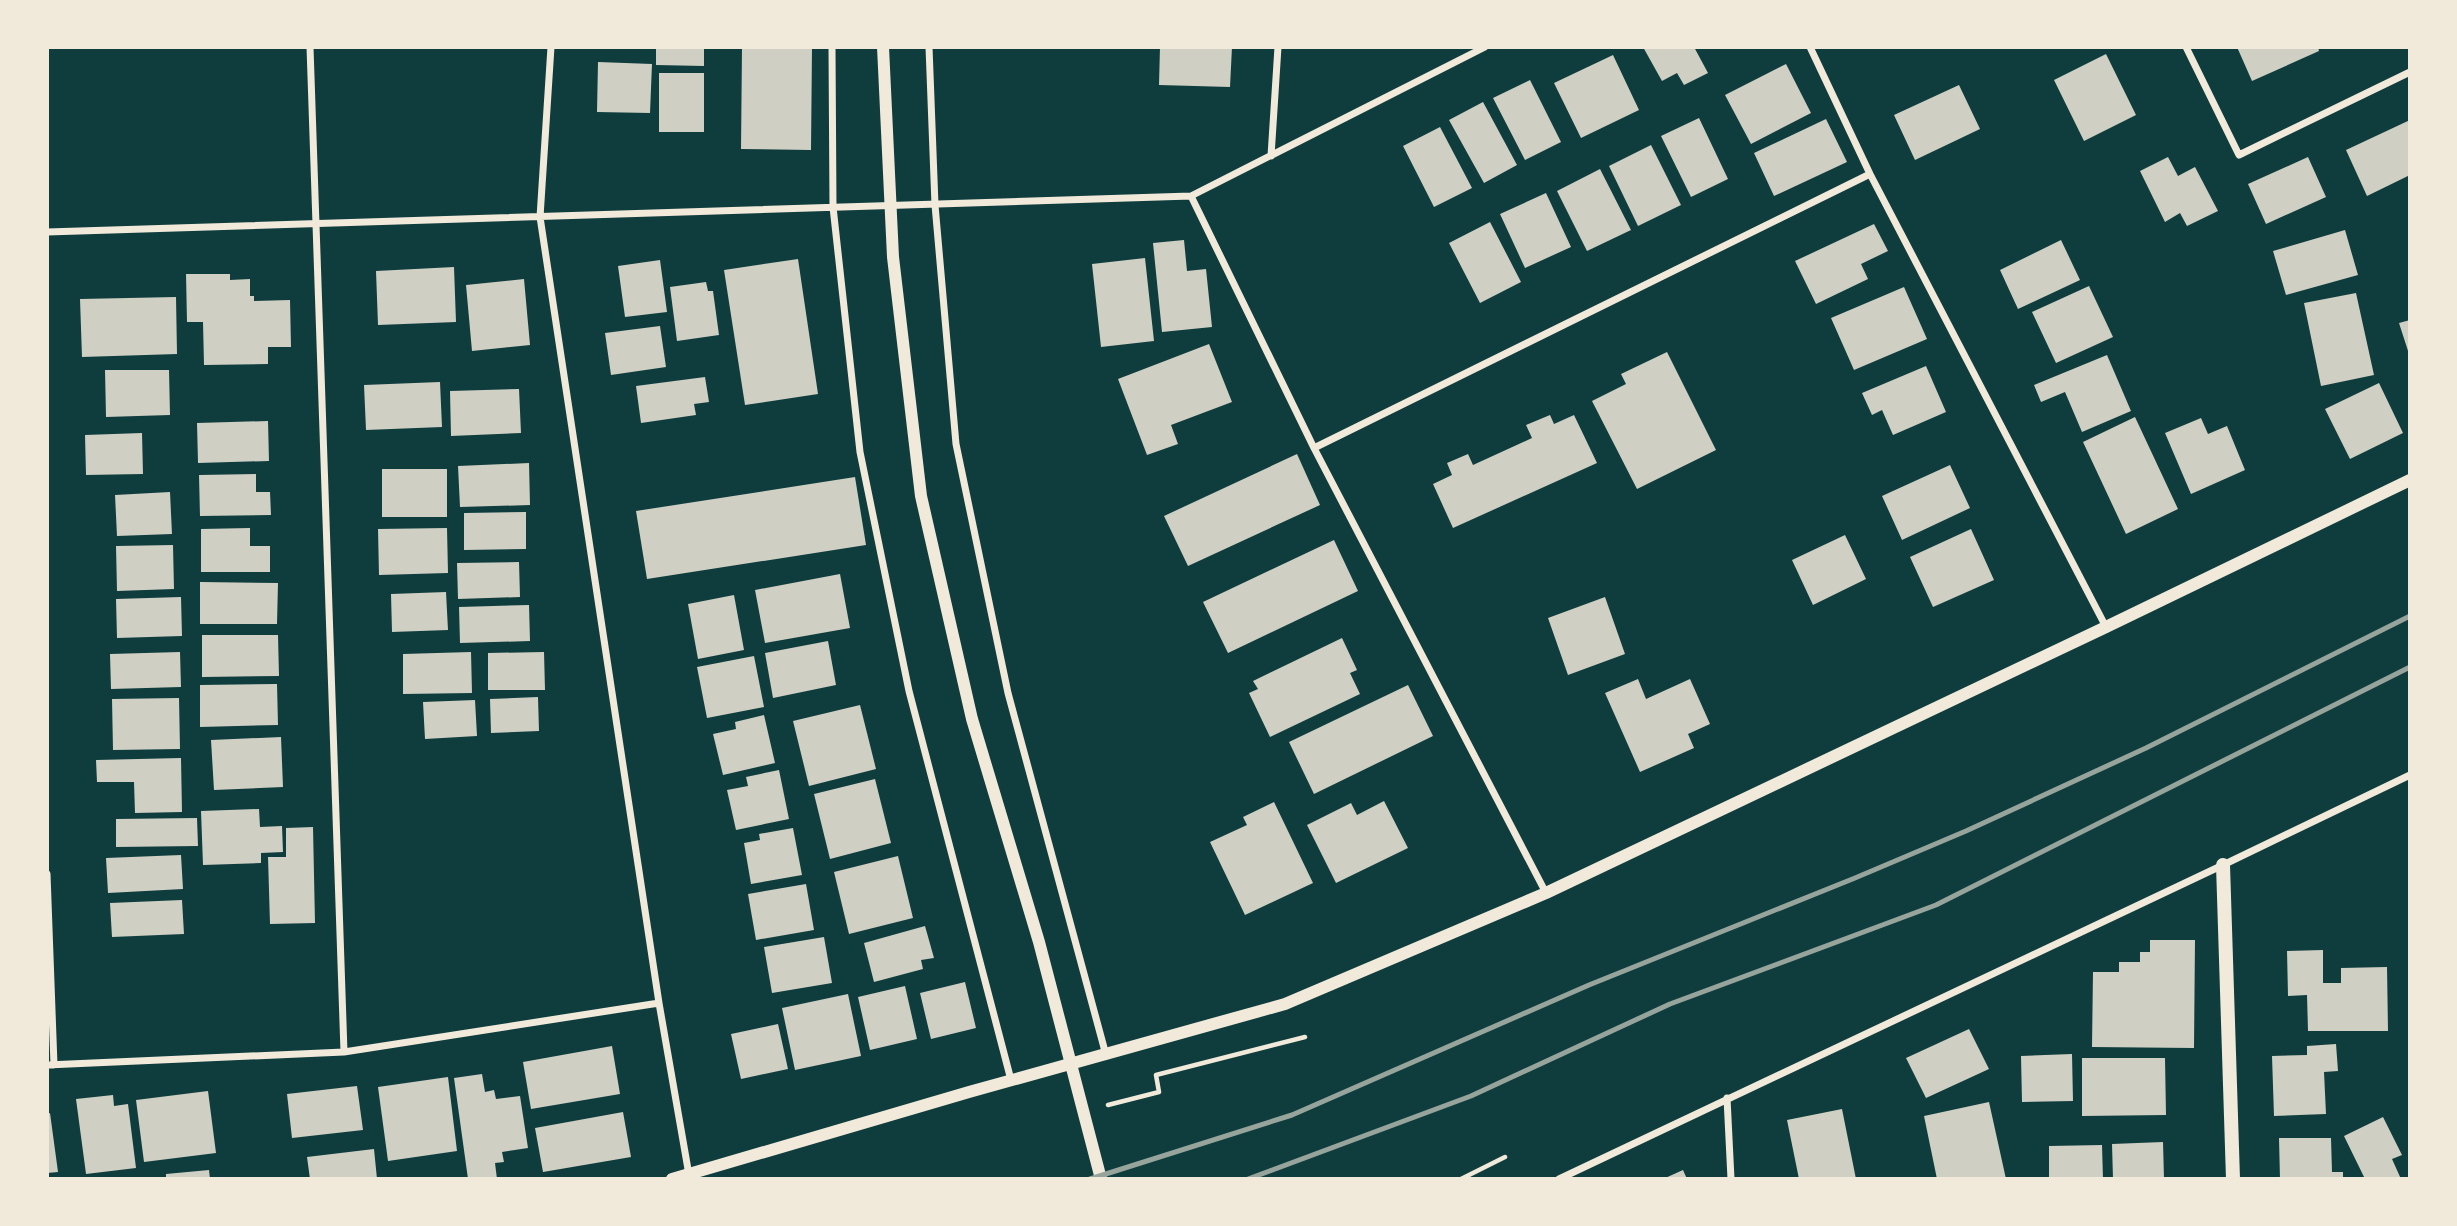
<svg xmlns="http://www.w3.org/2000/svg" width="2457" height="1226" font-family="'Space Grotesk',sans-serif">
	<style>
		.building { fill: #cfcfc3 }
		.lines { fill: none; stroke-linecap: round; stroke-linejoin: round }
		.path { stroke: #f1e9da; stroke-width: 4.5 }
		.minor { stroke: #f1e9da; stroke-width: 7 }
		.tertiary { stroke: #f1e9da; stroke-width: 12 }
		.secondary { stroke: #f1e9da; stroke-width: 14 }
		.rail { stroke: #97a49c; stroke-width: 5 }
	</style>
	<rect width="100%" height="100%" fill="#0f3d3e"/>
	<!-- building -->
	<path class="building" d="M656,47H704V66L656,65Z
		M742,47H812L811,150L741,149Z
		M1160,47H1232L1230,87L1159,85Z
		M1643,47H1694L1708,73L1684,85L1677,73L1662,81Z
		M2237,47H2318L2319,51L2252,81Z
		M2106,54L2136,115L2084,141L2054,80Z
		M1613,55L1639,110L1581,138L1554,83Z
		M598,62L652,64L650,113L597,112Z
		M1786,64L1811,113L1751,144L1725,95Z
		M659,73H704V132H659Z
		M1530,80L1561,142L1525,160L1493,98Z
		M1959,85L1980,129L1915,160L1894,115Z
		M1483,102L1517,165L1484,183L1449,120Z
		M1699,118L1728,179L1691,197L1661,136Z
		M1826,119L1847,162L1774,196L1754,153Z
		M2410,120V175L2367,196L2346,150Z
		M1440,127L1472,188L1434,207L1403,146Z
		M1651,145L1681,205L1638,226L1609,166Z
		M2168,157L2178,176L2195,167L2218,211L2187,226L2180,213L2165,222L2140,171Z
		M2308,157L2326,197L2266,224L2248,184Z
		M1600,169L1631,230L1587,251L1557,191Z
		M1546,193L1571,247L1525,268L1500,214Z
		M1490,222L1521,282L1480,303L1449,243Z
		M1874,224L1888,251L1861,264L1868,279L1816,304L1795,261Z
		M2345,230L2358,275L2286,295L2273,251Z
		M1184,240L1187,271L1206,269L1212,327L1162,332L1153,243Z
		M2061,240L2080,280L2018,309L2000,270Z
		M1145,258L1154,341L1101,347L1092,264Z
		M798,259L818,394L745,405L724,270Z
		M660,260L667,312L625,317L618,266Z
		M454,267L456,322L378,325L376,271Z
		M186,274H230V280L250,279V296H254V301L290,300L291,347H268V364L204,365L203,322H187Z
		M524,279L530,345L472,351L466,285Z
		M706,282L708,291H713L719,335L677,341L670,287Z
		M2089,286L2113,337L2056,363L2032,312Z
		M1904,287L1927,339L1854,370L1831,318Z
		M2356,293L2374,375L2321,386L2304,303Z
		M176,297L177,354L82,357L80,299Z
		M2410,320V354H2409L2399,323Z
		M660,326L666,367L611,375L605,333Z
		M1209,344L1232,402L1171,425L1178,444L1147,455L1118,379Z
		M1667,352L1716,450L1637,489L1592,401L1626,384L1621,374Z
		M2107,355L2131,411L2082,432L2065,392L2041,402L2034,385Z
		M1926,366L1946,412L1893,435L1882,410L1872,415L1862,393Z
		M105,370H169L170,415L106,417Z
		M705,377L709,402L694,404L696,415L641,423L636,386Z
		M440,382L442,427L366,430L364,385Z
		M2379,383L2403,433L2350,459L2325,409Z
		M519,389L521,433L451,436L450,391Z
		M1550,415L1554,424L1574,415L1597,463L1453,528L1433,484L1452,475L1447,463L1468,454L1473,465L1532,438L1526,425Z
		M2135,417L2178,509L2126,534L2083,442Z
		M2201,418L2208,434L2227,426L2245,470L2191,494L2165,433Z
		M268,421L269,461L198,463L197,423Z
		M142,433L143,474L86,475L85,435Z
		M1297,454L1320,505L1188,566L1164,516Z
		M529,463L530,505L460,507L458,466Z
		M1950,465L1970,508L1902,540L1882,496Z
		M382,469H447V517H382Z
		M256,474V492H270L271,515L200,516L199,475Z
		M855,477L866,545L647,579L636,511Z
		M170,492L172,534L117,536L115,495Z
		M526,512V549L464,550V513Z
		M250,528V546H270V572H201V529Z
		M447,528L448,573L379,575L378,529Z
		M1971,529L1994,580L1933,607L1910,557Z
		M1845,535L1866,579L1813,605L1792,560Z
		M1334,540L1358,591L1228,653L1203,602Z
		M173,545L174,589L117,591L116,546Z
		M519,562L520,597L458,599L457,563Z
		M840,574L850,628L765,643L755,590Z
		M200,582L278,583L277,624H200Z
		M446,592L448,630L392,632L391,594Z
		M734,595L744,650L698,659L688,604Z
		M181,597L182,636L117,638L116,599Z
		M1605,597L1625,654L1568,675L1548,618Z
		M529,605L530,641L460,643L459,607Z
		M202,635H278L279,676L202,677Z
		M1342,638L1357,670L1350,673L1360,694L1270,737L1249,693L1258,689L1253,681Z
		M828,641L836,685L773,698L765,653Z
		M180,652L181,687L111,689L110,654Z
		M471,652L472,693L403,694V654Z
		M544,652L545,690H488V653Z
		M754,656L764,707L707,718L697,667Z
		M1638,679L1646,699L1690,679L1710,724L1688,734L1694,748L1640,772L1605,693Z
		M277,684L278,725L200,727V685Z
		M1408,685L1433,736L1314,794L1289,742Z
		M538,697L539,731L491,733L490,699Z
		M179,698L180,749L113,750L112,699Z
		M475,700L477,736L425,739L423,702Z
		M860,705L876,769L809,786L793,721Z
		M764,715L775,763L723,775L713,734L736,729L735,722Z
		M281,737L283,787L214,790L211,740Z
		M181,758L182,812L135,813L134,782H97L96,760Z
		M779,770L789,819L736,830L727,790L748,786L746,777Z
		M875,779L891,843L830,859L814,794Z
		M1384,801L1408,848L1336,883L1307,825L1351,803L1357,815Z
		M1274,802L1313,883L1245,915L1210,842L1247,825L1243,817Z
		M259,809L260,827L282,826L283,852L261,853V863L203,865L201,811Z
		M197,818L198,846L116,847V819Z
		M313,827L315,923L270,924L268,857H286V828Z
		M793,828L802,875L751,884L744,843L760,840L759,834Z
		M181,855L183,889L108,893L106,858Z
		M898,856L913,918L849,934L834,872Z
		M806,884L814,930L756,940L748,894Z
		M182,900L184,934L112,937L110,903Z
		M925,926L934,958L921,960L923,969L874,982L864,943Z
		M824,937L832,983L772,993L764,947Z
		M2150,940H2195L2194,1048L2092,1047L2093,972H2119V962H2140V952H2150Z
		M2323,950V983H2341V968L2387,967L2388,1031H2308L2307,995L2288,996L2287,951Z
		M965,982L976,1028L931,1039L920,993Z
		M905,986L917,1039L870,1050L858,997Z
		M848,994L861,1056L795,1070L782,1008Z
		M778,1024L788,1069L741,1079L731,1034Z
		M1969,1029L1989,1069L1926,1098L1906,1058Z
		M2336,1044L2338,1071L2324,1072L2326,1114L2274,1116L2272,1056L2307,1055V1046Z
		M612,1046L620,1094L531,1109L523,1062Z
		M2072,1054L2073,1101L2022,1102L2021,1056Z
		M2082,1058H2165L2166,1115L2082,1116Z
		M482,1074L485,1092L494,1090L496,1099L520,1096L528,1148L502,1152L504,1162L495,1163L497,1179H468L454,1078Z
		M448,1077L457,1151L388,1161L378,1087Z
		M357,1086L363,1130L292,1138L287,1094Z
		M208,1091L216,1153L144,1162L136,1100Z
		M113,1095L114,1106L128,1104L136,1168L86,1174L76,1099Z
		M1989,1102L2006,1179H1937L1924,1116Z
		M1842,1109L1856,1179H1799L1787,1120Z
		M623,1112L631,1157L543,1172L535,1128Z
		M50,1113L58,1172L47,1173V1114Z
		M2383,1117L2402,1155L2392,1159L2401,1179H2365L2344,1136Z
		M2279,1138H2331L2332,1172H2343V1179H2280Z
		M2163,1142L2164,1179H2113L2112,1144Z
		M2102,1145L2103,1179H2049V1146Z
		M374,1149L377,1179H310L307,1157Z
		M209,1170L210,1179H166V1174Z
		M1683,1170L1687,1179H1663Z"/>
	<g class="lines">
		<!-- path -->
		<path class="path" d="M1108,1105L1159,1092L1156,1075L1305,1037
			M1461,1179L1505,1157"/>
		<!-- minor -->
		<path class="minor" d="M310,47L344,1052
			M551,47L540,217L659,1003L689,1175
			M832,47L833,207L860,452L909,691L1011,1080
			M929,47L935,205L956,444L1008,693L1106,1055
			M1810,47L1870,174L2106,627
			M2186,47L2239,155L2410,72
			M1271,156L1278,47
			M1191,196L1314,448L1546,893
			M47,232L1191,196L1485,47
			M1314,448L1870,174
			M47,874L54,1065
			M47,1065L344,1052L659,1003
			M1727,1098L1731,1179
			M1559,1179L2223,865L2410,775"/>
		<!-- tertiary -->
		<path class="tertiary" d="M883,47L893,257L921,496L972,719L1039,942L1101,1179
			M672,1179L969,1092L1285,1004L1546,893L2106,627L2410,480"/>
		<!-- secondary -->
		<path class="secondary" d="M2223,865L2233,1179"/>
		<!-- rail -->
		<path class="rail" d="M1090,1179L1292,1115L1589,985L1855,878L1966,831L2146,748L2410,616
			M1248,1179L1471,1096L1670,1004L1936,905L2410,667"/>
	</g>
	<!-- border -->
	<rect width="2457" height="1226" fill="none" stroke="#f1e9da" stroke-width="98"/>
</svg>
